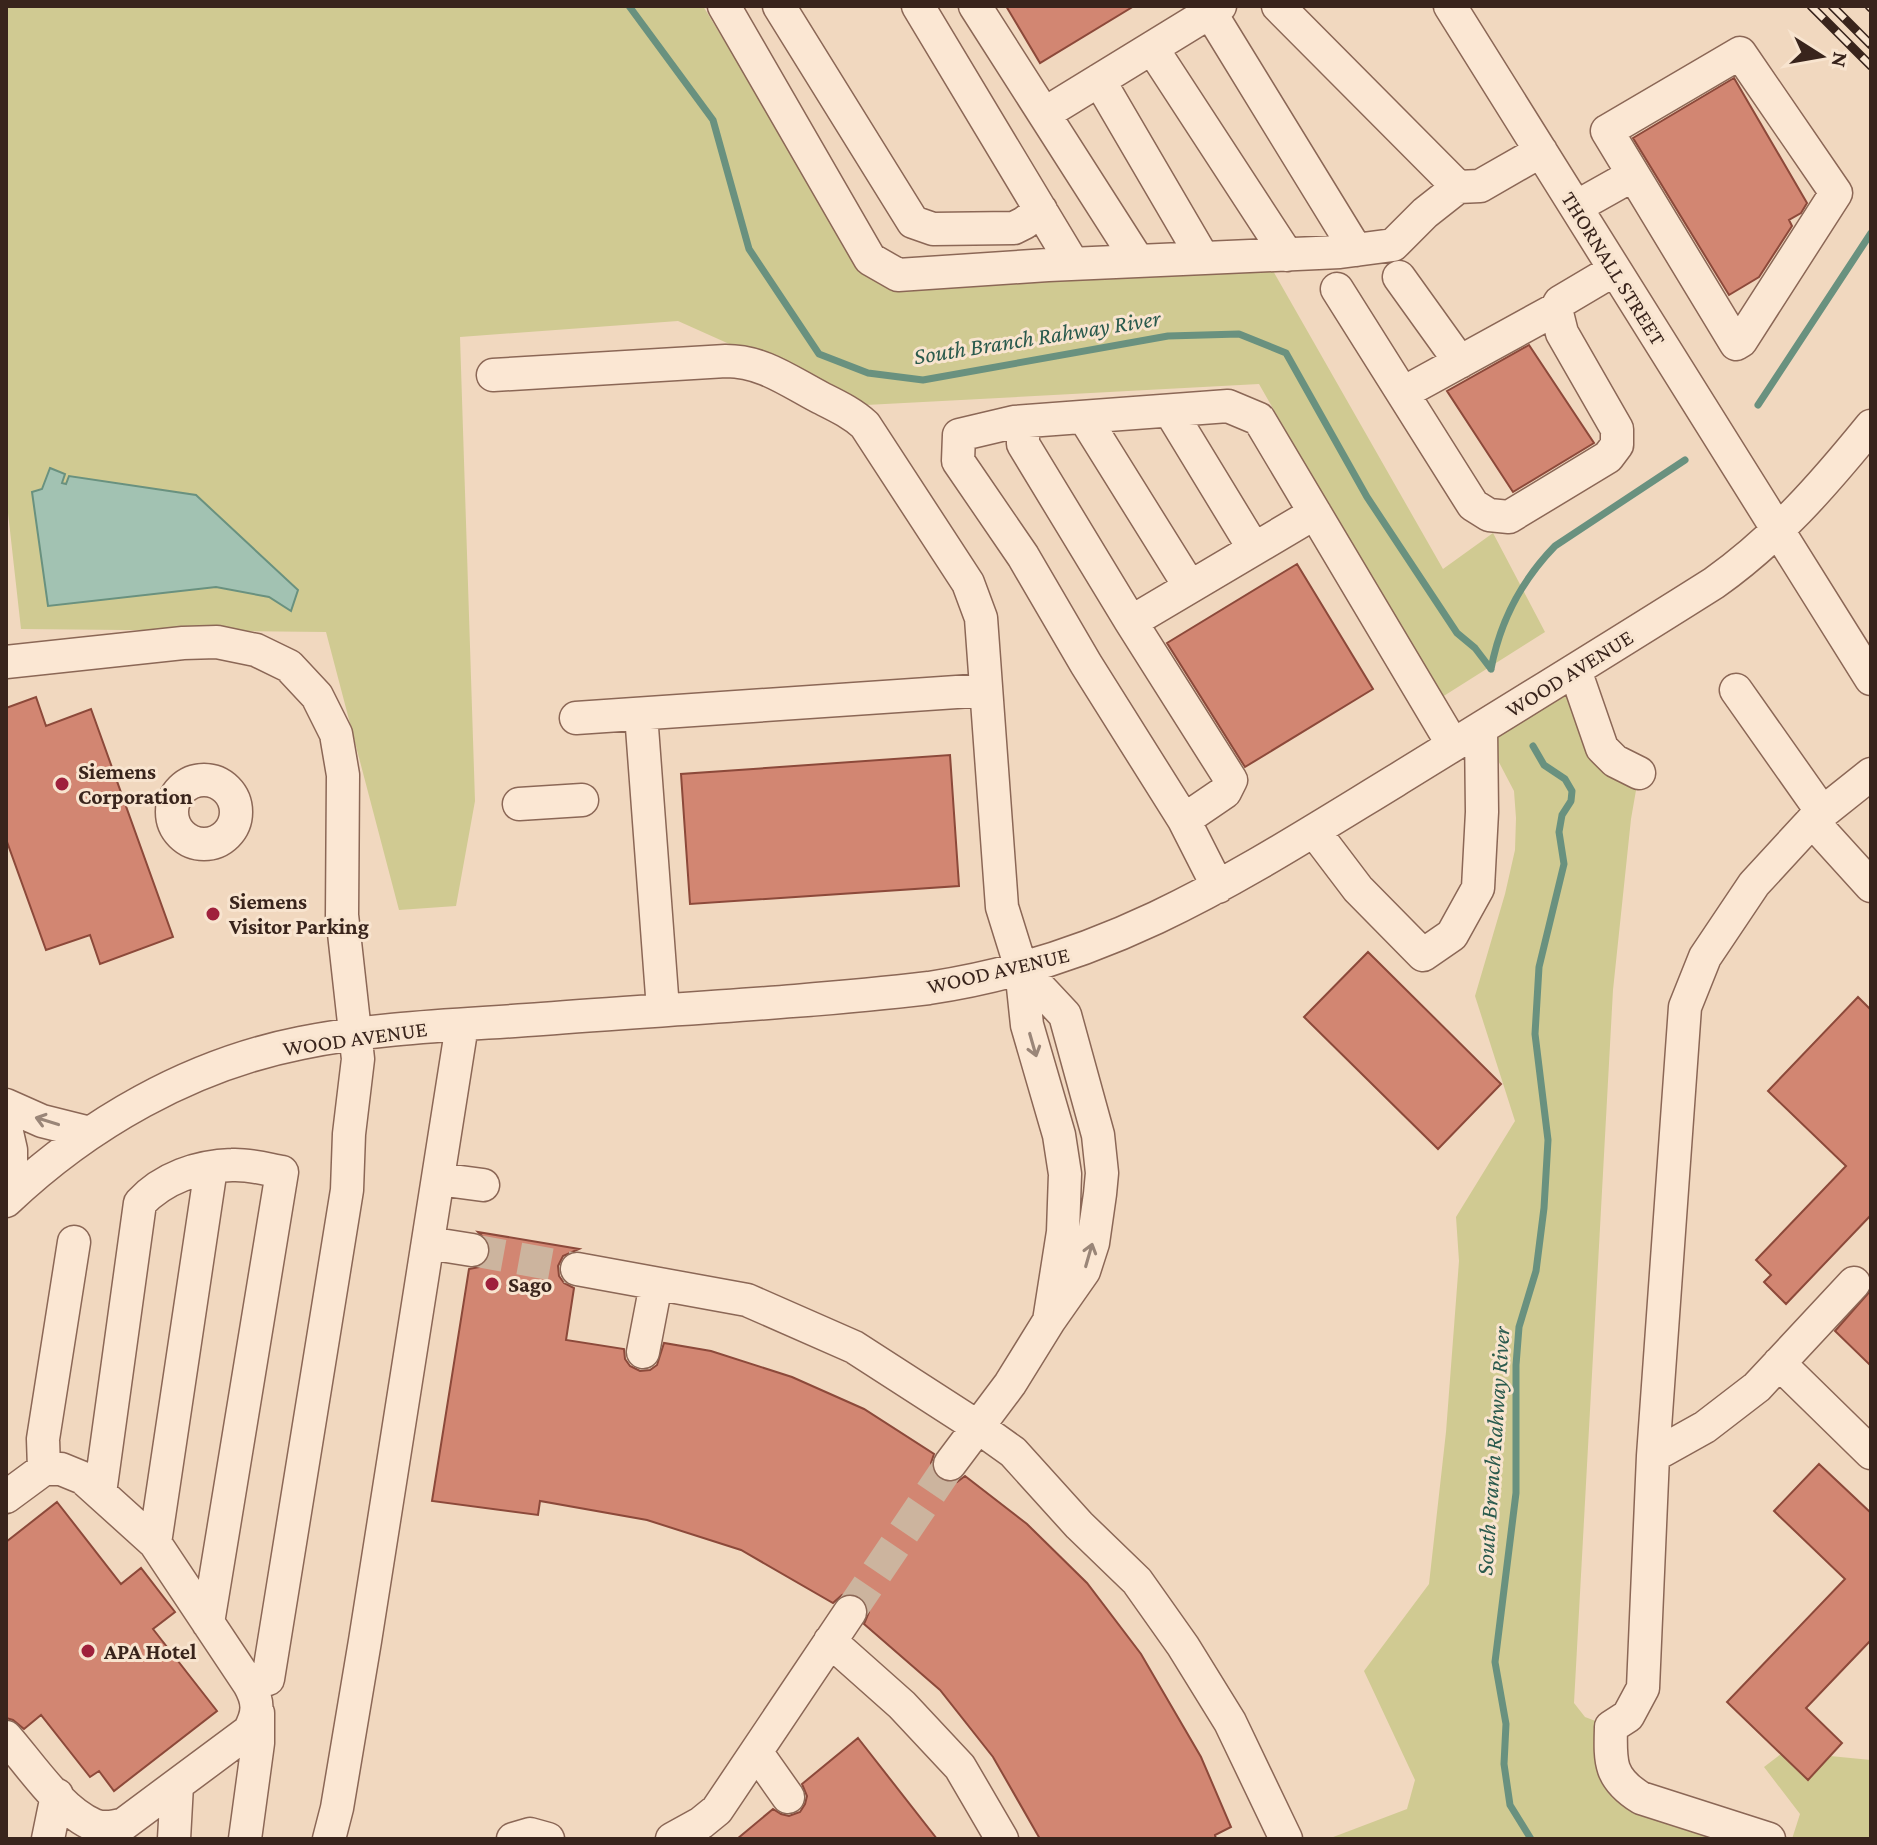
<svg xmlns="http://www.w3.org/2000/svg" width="1877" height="1845" font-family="'Crimson Pro',serif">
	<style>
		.green { fill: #d0ca92 }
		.water { fill: #a2c2b2; stroke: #69917f; stroke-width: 2 }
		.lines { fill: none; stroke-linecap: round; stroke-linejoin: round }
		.stream { stroke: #69917f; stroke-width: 7 }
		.building { fill: #d28672; stroke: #8c493a; stroke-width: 2 }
		.minor-tunnel { stroke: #ccb49e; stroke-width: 32; stroke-dasharray: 32 16; stroke-linecap: butt }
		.minor-casing { stroke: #8b6756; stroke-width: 35 }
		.minor { stroke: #fbe7d3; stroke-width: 32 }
		.rail-casing { stroke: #39241c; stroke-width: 9 }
		.rail { stroke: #f8e4cf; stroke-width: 6; stroke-dasharray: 18; stroke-linecap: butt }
		.oneway { stroke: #9a8678 }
		.poi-dot { fill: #9f213c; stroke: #f8e4cf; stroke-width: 3 }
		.labels { text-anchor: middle; stroke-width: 6; stroke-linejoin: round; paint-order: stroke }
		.street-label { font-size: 22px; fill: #39241c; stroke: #f8e4cf }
		.poi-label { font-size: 22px; font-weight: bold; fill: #39241c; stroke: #f8e4cf; text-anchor: start }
		.water-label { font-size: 24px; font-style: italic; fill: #2a5a4d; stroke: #f8e4cf }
	</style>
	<rect width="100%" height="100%" fill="#f1d8bf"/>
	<!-- green -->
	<path class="green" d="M6,6H703L865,270L1272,269L1443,569L1493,533L1545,632L1439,699L1259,384L866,405L678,321L460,337L475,801L456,906L399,910L326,632L21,629L6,495Z
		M1575,670L1602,748L1639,773L1631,819L1613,990L1574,1703L1585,1717L1611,1727L1622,1786L1769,1839H1328L1407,1809L1415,1780L1364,1671L1429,1584L1446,1432L1459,1261L1456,1217L1515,1121L1475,996L1505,894L1515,850L1516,818L1514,791L1481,728Z
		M1781,1754L1808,1779L1830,1756L1871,1760V1839H1792L1800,1814L1764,1767Z"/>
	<!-- water -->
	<path class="water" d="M50,468L65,474L62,483L66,484L69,476L196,495L298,590L291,611L269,597L216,587L48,606L32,492L42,489Z"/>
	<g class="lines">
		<!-- stream -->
		<path class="stream" d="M629,6L713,120L749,249L819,354L868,373L923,380L1168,336L1239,334L1286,353L1367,497L1457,633L1475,648L1491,669
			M1758,405L1871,233
			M1491,669C1500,621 1521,581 1555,546L1685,460
			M1531,1839L1510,1805L1504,1764L1506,1724L1495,1662L1516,1493V1365L1519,1327L1536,1271L1544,1208L1548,1140L1535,1034L1539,967L1564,864L1559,832L1562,815L1571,801L1572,791L1565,779L1544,765L1533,746"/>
	</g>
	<!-- building -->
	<path class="building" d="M1006,6H1134L1040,63Z
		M1734,78L1807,203L1801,213L1789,220L1792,226L1759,277L1729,295L1633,138Z
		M1529,345L1594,443L1513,492L1447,391Z
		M1297,564L1373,689L1245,767L1167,643Z
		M36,697L46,726L91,709L173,937L100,964L90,935L46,950L6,839V708Z
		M950,755L959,886L690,904L681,774Z
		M1368,952L1501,1084L1438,1149L1304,1017Z
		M1858,997L1871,1010V1215L1786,1304L1764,1282L1771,1275L1756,1260L1846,1166L1768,1091Z
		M478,1232L579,1249L563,1256L558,1266L559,1276L564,1283L574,1288L566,1340L624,1349L625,1359L630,1366L640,1371L650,1370L657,1365L664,1343L711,1351L792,1377L864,1409L934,1454L931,1463L932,1471L939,1480L949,1483L957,1482L965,1476L1027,1524L1087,1583L1141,1654L1201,1757L1231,1827L1215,1835L1216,1839H1040L993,1757L940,1690L864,1624L869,1612L867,1603L860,1596L852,1593L842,1595L833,1603L741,1550L647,1520L540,1501L538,1515L432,1501L469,1269L479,1267L487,1261L491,1254L489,1243Z
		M1871,1290V1366L1835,1331Z
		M1819,1464L1871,1513V1640L1806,1708L1842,1743L1808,1780L1727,1702L1845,1579L1774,1511Z
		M57,1502L121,1584L141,1568L175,1612L153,1629L217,1711L114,1791L99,1771L90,1777L41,1715L24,1729L13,1720L6,1718V1542Z
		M858,1738L937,1839H737L773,1809L781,1814L789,1816L800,1812L805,1804L807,1796L802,1784Z"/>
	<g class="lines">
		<!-- minor-tunnel -->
		<path class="minor-tunnel" d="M472,1250L577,1269
			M850,1612L950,1464"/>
		<defs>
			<path id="minor" d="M724,6L870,259L898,275L1048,265L1340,252L1393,245L1425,213L1458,187L1480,186L1541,151
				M779,6L913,222L933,229L1014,228L1024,223L1041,210
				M918,6L1073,264
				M975,6L1138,261
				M1278,6L1458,187
				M1450,6L1871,679
				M1210,12L1356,250
				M1152,48L1287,255
				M1740,53L1836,193L1741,341L1736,344L1607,131Z
				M1099,80L1203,258
				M1044,114L1220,6
				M1576,207L1633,175
				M1399,277L1460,362
				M1337,289L1473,505L1489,515L1509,517L1608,457L1617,445V429L1562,333L1556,309L1560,302L1614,270
				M493,375L726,361C763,361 790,382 821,398C837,406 852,413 865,425L968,583L981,618L1002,907L1021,968L1027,1025L1059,1135L1065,1174L1063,1232L1049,1321
				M1403,393L1556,309
				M1170,411L1254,549
				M1084,417L1190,587
				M1023,422V444L1131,622
				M6,662L183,643L217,642L256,650L289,666L317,696L336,734L343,775L342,915L358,1059L349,1134L347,1190L268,1679L249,1684
				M1575,670L1602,748L1615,761L1639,773
				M1736,690L1822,812
				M641,714L663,1009
				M576,718L986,690
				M172 812a32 32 0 1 1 64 0a32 32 0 1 1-64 0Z
				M519,804L582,800
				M1184,820L1225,792L1231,780L1131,622L1315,513
				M1812,821L1871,886
				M1314,831L1358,889L1423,955L1452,935L1478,888L1482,812L1481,728
				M1218,887L1184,820L1086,664L1023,556L958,461L959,435L1014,422L1228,406L1259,419L1453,745
				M6,1105L42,1121L90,1133
				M6,1128L11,1150V1196
				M438,1179L483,1185
				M6,1201C87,1124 190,1065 301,1043C380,1027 462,1025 542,1019C671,1009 801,1003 929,988C1112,961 1241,875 1395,781C1502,715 1608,650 1714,583C1776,539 1823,485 1871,426
				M428,1243L472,1250
				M577,1269L747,1300L854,1347L978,1427L1013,1452L1079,1525L1137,1581L1183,1646L1230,1722L1286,1839
				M643,1352L656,1284
				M1779,1363L1871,1453
				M1653,1456L1705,1427L1757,1387L1854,1283
				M950,1464L1010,1384L1049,1321L1084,1271L1093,1243L1100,1194L1102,1173L1098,1135L1065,1015L1021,968
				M44,1469L43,1439L74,1242
				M100,1493L140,1203C163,1178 198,1166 232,1165C248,1164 266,1169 282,1172L208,1623
				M6,1497L44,1469H61L83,1478L155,1543L249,1684C259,1702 259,1713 249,1731L124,1824C114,1827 104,1829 94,1825C61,1812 29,1763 6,1737
				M155,1543L211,1168
				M830,1641L902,1705L960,1767L1002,1839
				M757,1753L788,1797
				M48,1839L57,1795
				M174,1839L177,1785
				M245,1839L258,1743V1713
				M329,1839L337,1808L365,1641L462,1025
				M513,1839L530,1834L548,1839
				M672,1839L701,1823L717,1810L850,1612
				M1769,1839L1641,1798C1609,1778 1610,1762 1611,1727L1628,1716L1643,1688L1653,1456L1685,1007L1705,957L1754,884L1812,821L1871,774"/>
		</defs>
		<!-- minor casing -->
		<use href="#minor" class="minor-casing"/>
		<!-- minor -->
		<use href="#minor" class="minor"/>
		<defs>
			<path id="rail" d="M1811,6L1871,66
				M1832,6L1871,45
				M1869,6L1871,8"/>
		</defs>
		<!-- rail casing -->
		<use href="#rail" class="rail-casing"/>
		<!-- rail -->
		<use href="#rail" class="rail"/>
	</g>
	<!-- one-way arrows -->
	<defs><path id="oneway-shaft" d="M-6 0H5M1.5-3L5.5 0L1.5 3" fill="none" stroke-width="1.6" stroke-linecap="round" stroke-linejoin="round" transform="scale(2)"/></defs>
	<g class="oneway">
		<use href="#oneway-shaft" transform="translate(1033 1045) rotate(74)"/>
		<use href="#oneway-shaft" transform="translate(47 1121) rotate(-163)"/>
		<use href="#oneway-shaft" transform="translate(1089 1255) rotate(-74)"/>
	</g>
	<!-- markers -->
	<g class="poi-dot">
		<circle cx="62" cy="784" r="8"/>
		<circle cx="213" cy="914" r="8"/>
		<circle cx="492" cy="1284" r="8"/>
		<circle cx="88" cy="1651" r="8"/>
	</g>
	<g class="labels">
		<!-- street labels -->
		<g class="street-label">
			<text transform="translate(1614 268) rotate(58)" y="8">THORNALL STREET</text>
			<text transform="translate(1569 673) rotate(-32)" y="8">WOOD AVENUE</text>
			<text transform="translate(998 970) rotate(-13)" y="8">WOOD AVENUE</text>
			<text transform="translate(355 1038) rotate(-8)" y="8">WOOD AVENUE</text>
		</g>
		<!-- poi labels -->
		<g class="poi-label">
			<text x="78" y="779">Siemens<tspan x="78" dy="25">Corporation</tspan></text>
			<text x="229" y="909">Siemens<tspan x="229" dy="25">Visitor Parking</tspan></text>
			<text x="508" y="1292">Sago</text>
			<text x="104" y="1659">APA Hotel</text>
		</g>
		<!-- water labels -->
		<g class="water-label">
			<text transform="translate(1037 337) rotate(-9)" y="8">South Branch Rahway River</text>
			<text transform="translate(1493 1451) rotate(-86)" y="8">South Branch Rahway River</text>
		</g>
	</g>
	<!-- border -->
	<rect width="1877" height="1845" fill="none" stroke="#39241c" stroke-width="16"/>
	<!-- north arrow -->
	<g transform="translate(1821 56) rotate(101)" stroke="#f8e4cf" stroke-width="6" paint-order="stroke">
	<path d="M0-6L14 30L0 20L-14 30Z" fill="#39241c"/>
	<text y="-12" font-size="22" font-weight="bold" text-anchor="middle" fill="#39241c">N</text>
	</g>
</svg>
